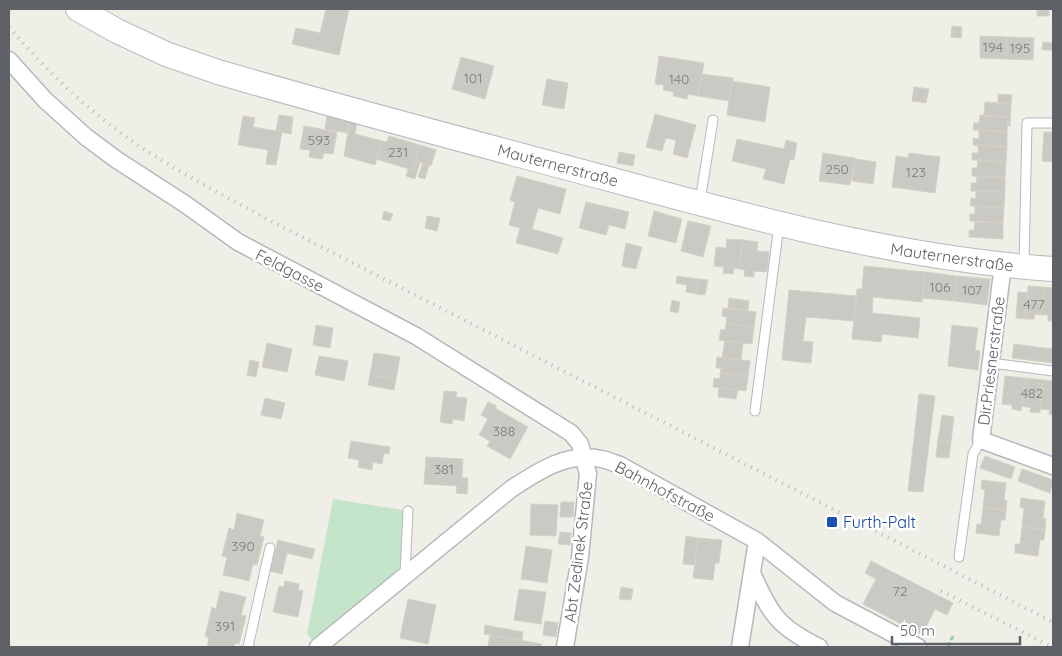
<svg xmlns="http://www.w3.org/2000/svg" width="1062" height="656" font-family="Quicksand,sans-serif">
	<style>
		.green { fill: #c5e5ca }
		.building { fill: #cbc9c4; stroke: #d4d2c5 }
		.lines { fill: none; stroke-linecap: round; stroke-linejoin: round }
		.lane-casing { stroke: #b7b8bd; stroke-width: 11 }
		.street-casing { stroke: #b7b8bd; stroke-width: 19 }
		.secondary-casing { stroke: #b8babf; stroke-width: 26 }
		.path { stroke: #9ec6b0; stroke-width: 3; stroke-dasharray: 5 2.5; stroke-linecap: butt }
		.lane { stroke: #fff; stroke-width: 9 }
		.street { stroke: #fff; stroke-width: 16 }
		.secondary { stroke: #fff; stroke-width: 24 }
		.rail { stroke: #b7b8b8; stroke-width: 4; stroke-dasharray: 1 6; stroke-linecap: butt }
		.transit-dot { fill: #1a4fb4; stroke: #fff; stroke-width: 2 }
		.labels { text-anchor: middle; stroke-width: 5; stroke-linejoin: round; paint-order: stroke }
		.number-label { font-size: 14px; fill: #797b7e }
		.street-label { font-size: 16px; fill: #5e6166; stroke: #fff }
		.transit-label { font-size: 16px; fill: #164399; stroke: #fff; text-anchor: start }
	</style>
	<rect width="100%" height="100%" fill="#f0efe7"/>
	<!-- green -->
	<path class="green" d="M333,499L403,510L401,567L313,641L307,634Z"/>
	<!-- building -->
	<path class="building" d="M326,9H349L339,55L292,44L296,28L320,33Z
		M1037,9H1049V16H1037Z
		M952,26L962,27L961,38L951,37Z
		M980,36L1007,37L1006,59L980,58Z
		M1007,37L1034,38L1033,60L1006,59Z
		M1043,42L1053,43V50H1042Z
		M659,56L704,63L698,96L688,94L687,99L673,96L674,92L663,90L664,85L655,84Z
		M461,57L494,66L485,99L452,89Z
		M702,74L733,78L729,101L698,96Z
		M547,79L568,83L564,109L542,105Z
		M732,81L770,87L765,122L727,115Z
		M914,87L929,89L926,103L912,101Z
		M998,94L1012,95L1011,103H998Z
		M985,102L1011,103L1010,126H1008V117L984,116Z
		M655,114L696,125L687,158L673,154L676,140L666,138L662,151L646,147Z
		M279,115L293,117L291,134L276,131Z
		M980,115L1008,117L1007,132L973,130L974,123H979Z
		M243,116L255,118L253,127L282,132L276,165L266,164L268,150L238,145Z
		M327,116L350,120L347,133L325,129Z
		M350,120L357,121L355,134L382,141L375,165L344,156Z
		M304,126L337,132L333,154L324,153L322,159L309,157L310,150L300,149Z
		M979,130L1007,132V147L973,145V138L979,139Z
		M1044,132H1053V162L1042,161Z
		M389,136L420,145L412,170L376,159L382,141L387,142Z
		M737,139L784,149L786,140L797,143L794,160L790,159L784,184L763,179L766,169L732,161Z
		M420,145L436,150L431,166L415,161Z
		M978,145L1007,147L1006,162L972,160V153H978Z
		M619,152L635,155L633,166L617,163Z
		M823,153L855,158L850,185L819,181Z
		M909,153L940,157L935,193L892,187L896,156L908,158Z
		M855,159L876,162L873,184L852,181Z
		M978,160L1006,162L1005,177L972,176V168H977Z
		M415,161L420,162L415,179L406,176L408,169L412,170Z
		M423,163L429,165L425,179L418,177Z
		M517,176L566,189L560,214L538,208L532,229L563,238L558,254L516,243L520,228L509,225L515,202L510,200Z
		M977,176L1005,177V192L971,191V183H976Z
		M976,191L1005,192L1004,208L970,206L971,198L976,199Z
		M586,202L629,212L625,229L609,225L606,235L579,228Z
		M975,206L1004,208L1003,223L970,221V214H975Z
		M384,211L393,214L390,221L382,219Z
		M654,211L682,219L676,243L648,236Z
		M427,216L440,218L437,231L425,228Z
		M688,221L711,226L703,257L681,251Z
		M975,222L1003,223V239L969,237V230H974Z
		M727,239L743,240L739,269L734,268L733,274L723,273L724,267L714,266L716,247L726,248Z
		M743,240L758,242L757,251L769,252L767,272L754,271V277L744,276L745,270L739,269Z
		M626,243L642,247L636,269L622,266Z
		M864,266L925,272L922,302L873,297L872,313L920,318L918,338L882,334L881,342L852,339L857,289H862Z
		M925,272L957,276L955,301L922,298Z
		M677,276L698,279L696,294L686,292L687,285L676,283Z
		M957,276L990,279L987,305L955,301Z
		M698,279L708,280L705,295L696,294Z
		M1028,286L1044,287L1041,315L1035,314L1034,319H1025Z
		M1044,287L1053,288V321H1048V315H1041Z
		M789,290L857,296L854,321L806,317L803,341L813,342L811,363L782,360Z
		M1018,292L1028,293L1025,319L1016,318Z
		M729,298L749,301L748,311L728,308Z
		M672,300L680,302L678,313L670,311Z
		M723,308L756,312L754,327L726,324L727,317L722,316Z
		M726,324L754,327L752,344L719,340L721,329L725,330Z
		M316,325L333,328L330,348L313,345Z
		M952,325L978,328L975,350L980,351L978,370L948,366Z
		M725,340L743,343L741,360L722,358Z
		M267,343L292,349L287,372L262,367Z
		M1014,344L1053,349V363L1012,358Z
		M374,353L400,357L396,379L370,375Z
		M319,356L348,361L344,381L315,375Z
		M717,357L750,361L748,377L720,373L721,368H716Z
		M250,360L259,362L256,377L247,375Z
		M720,373L748,377L746,391L713,387L714,378L720,379Z
		M370,375L396,379L394,390L368,385Z
		M1005,376L1025,378L1021,411L1012,409V405L1002,404Z
		M1025,378L1043,380L1040,413L1030,412L1031,408L1021,406Z
		M1043,380L1053,381V415L1049,414L1050,410L1040,409Z
		M719,388L738,390L736,399L718,397Z
		M444,391L457,392L456,397L467,398L464,421L453,419L452,424L440,422Z
		M919,394L935,396L923,492L908,491Z
		M265,398L285,403L281,419L261,415Z
		M488,402L497,406L495,408L528,427L510,459L487,446L490,441L479,435L488,419L481,415Z
		M942,415L954,417L951,441L938,440Z
		M938,440L951,441L949,458L936,457Z
		M351,441L390,447L389,454L384,453L382,464L373,462L372,470L358,467L359,460L348,458Z
		M985,456L1015,467L1011,479L980,468Z
		M426,457L463,459L462,478H468L467,494L456,493L457,486L424,484Z
		M1022,469L1053,480L1050,493L1018,481Z
		M982,480L1006,483L1004,500H1007L1006,510L983,508L985,490L981,489Z
		M1021,498L1045,501L1043,519H1046L1045,530L1022,527L1024,508H1020Z
		M561,502H574L573,517H560Z
		M531,504L558,505L556,536L530,535Z
		M983,508L1006,510L1005,520H1001L999,536L976,533L977,524H981Z
		M237,513L264,520L260,536L264,537L257,565L253,564L249,581L223,575L227,557L222,556L229,528L234,530Z
		M1022,527L1045,530L1044,540H1040L1038,556L1015,553V544H1020Z
		M560,532L571,533L570,545L558,544Z
		M686,536L698,538L695,565L683,564Z
		M698,538L722,540L719,563H715L713,580L693,578Z
		M278,540L315,549L312,559L287,553L282,574L270,571Z
		M526,546L552,550L547,583L521,579Z
		M871,561L953,603L947,615L935,609L922,635L863,604L876,579L865,573Z
		M285,581L299,584L298,590L303,591L298,617L273,612L279,586L284,587Z
		M621,587L633,589L631,600L619,599Z
		M519,589L546,592L541,624L514,620Z
		M220,591L246,597L241,615L246,616L239,644L235,643L234,647H207L209,638L205,636L212,607L216,609Z
		M408,599L436,605L428,644L400,638Z
		M545,621L558,623L556,637L543,635Z
		M485,625L523,632L522,641L484,634Z
		M490,635L542,644L541,647H496L488,646Z"/>
	<g class="lines">
		<defs>
			<path id="lane" d="M700,201L713,120
				M1024,266L1027,123H1053
				M991,363L1053,371
				M755,411L779,225
				M959,557L973,454L981,440
				M405,574L408,511
				M248,647L270,548"/>
			<path id="street" d="M9,60L45,100L86,137L117,160L185,204L238,242L416,336L571,433L580,444L588,474L580,557L565,647
				M1003,265L981,440L1053,466
				M752,573C770,614 778,627 819,647
				M318,647L511,489C537,472 568,451 601,459C607,460 614,463 620,465L757,541L835,603L918,647
				M740,647L757,541"/>
			<path id="secondary" d="M78,9L117,31L166,54L218,72C348,110 479,144 609,179C756,219 901,259 1053,269"/>
		</defs>
		<!-- lane casing -->
		<use href="#lane" class="lane-casing"/>
		<!-- street casing -->
		<use href="#street" class="street-casing"/>
		<!-- secondary casing -->
		<use href="#secondary" class="secondary-casing"/>
		<!-- path -->
		<path class="path" d="M948,647L953,636"/>
		<!-- lane -->
		<use href="#lane" class="lane"/>
		<!-- street -->
		<use href="#street" class="street"/>
		<!-- secondary -->
		<use href="#secondary" class="secondary"/>
		<!-- rail -->
		<path class="rail" d="M9,27C44,68 82,105 126,137C170,168 218,192 265,218L1053,622
			M941,591L1052,647"/>
	</g>
	<!-- markers -->
	<rect class="transit-dot" x="826" y="516" width="12" height="12" rx="2.5"/>
	<g class="labels">
		<!-- number labels -->
		<g class="number-label">
			<text x="993" y="52">194</text>
			<text x="1020" y="53">195</text>
			<text x="473" y="83">101</text>
			<text x="679" y="84">140</text>
			<text x="319" y="145">593</text>
			<text x="398" y="157">231</text>
			<text x="837" y="174">250</text>
			<text x="916" y="177">123</text>
			<text x="940" y="292">106</text>
			<text x="972" y="295">107</text>
			<text x="1034" y="309">477</text>
			<text x="1032" y="398">482</text>
			<text x="504" y="436">388</text>
			<text x="444" y="474">381</text>
			<text x="243" y="551">390</text>
			<text x="900" y="596">72</text>
			<text x="225" y="631">391</text>
		</g>
		<!-- street labels -->
		<g class="street-label">
			<text transform="translate(558 165) rotate(15)" y="6">Mauternerstraße</text>
			<text transform="translate(952 257) rotate(8)" y="6">Mauternerstraße</text>
			<text transform="translate(290 270) rotate(27)" y="6">Feldgasse</text>
			<text transform="translate(991 361) rotate(-83)" y="6">Dir.Priesnerstraße</text>
			<text transform="translate(665 491) rotate(28)" y="6">Bahnhofstraße</text>
			<text transform="translate(578 552) rotate(-83)" y="6">Abt Zedinek Straße</text>
		</g>
		<!-- transit labels -->
		<g class="transit-label">
			<text x="843" y="528">Furth-Palt</text>
		</g>
	</g>
	<!-- border -->
	<rect width="1062" height="656" fill="none" stroke="#5e6166" stroke-width="20"/>
	<!-- scale -->
	<path d="M892 636v8h128v-8" fill="none" stroke="#5e6166" stroke-width="2.5"/>
	<text x="900" y="636" font-size="15" fill="#5e6166" stroke="#ffffff" stroke-width="4" paint-order="stroke">50 m</text>
</svg>
